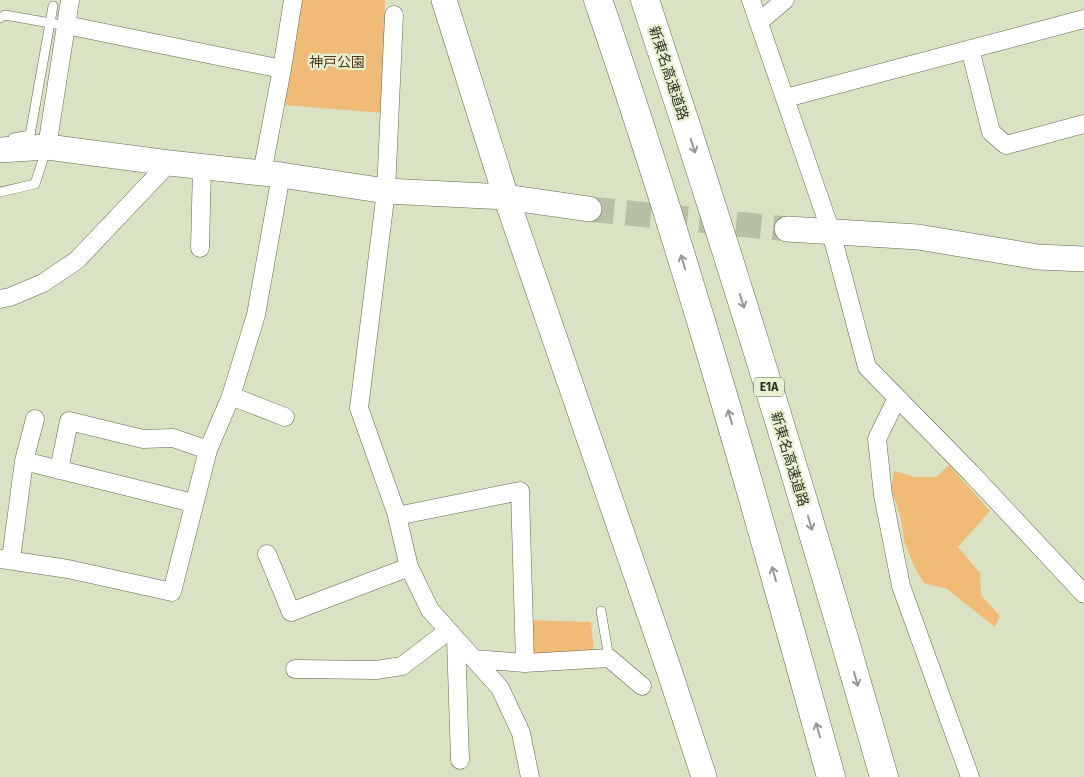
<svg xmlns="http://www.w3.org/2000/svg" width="1084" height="777" font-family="'Fira Sans','Noto Sans JP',sans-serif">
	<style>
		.green { fill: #f0ba77 }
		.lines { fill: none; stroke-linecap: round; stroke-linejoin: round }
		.secondary-tunnel { stroke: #b7bfa4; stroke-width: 25; stroke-dasharray: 25 12; stroke-linecap: butt }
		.lane-casing { stroke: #61694d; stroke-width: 10 }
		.street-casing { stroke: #61694d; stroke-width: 19 }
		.secondary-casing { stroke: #61694d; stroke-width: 26 }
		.highway-casing { stroke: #61694d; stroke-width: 29 }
		.lane { stroke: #fff; stroke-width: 9 }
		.street { stroke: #fff; stroke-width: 18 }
		.secondary { stroke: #fff; stroke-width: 25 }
		.highway { stroke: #fff; stroke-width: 28 }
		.oneway { stroke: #969892 }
		.labels { text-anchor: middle; stroke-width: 4.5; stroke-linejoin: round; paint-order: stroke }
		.shield { fill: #e7f0d0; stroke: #656a58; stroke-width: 1 }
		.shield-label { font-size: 12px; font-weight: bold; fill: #2d3124 }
		.park-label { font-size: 14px; fill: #4e371a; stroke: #e7f0d0 }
		.street-label { font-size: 14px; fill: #2d3124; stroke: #e7f0d0 }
	</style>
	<rect width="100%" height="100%" fill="#d9e3c4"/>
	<!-- green -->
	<path class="green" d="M300,0H385L383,113L283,105Z
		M949,465L990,511L958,547L980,573L981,595L1000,616L995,627L947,589L924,583L914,566L904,541L901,518L891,489L894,471L915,477H936Z
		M524,620L591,622L594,654L522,653Z"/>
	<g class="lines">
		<!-- secondary-tunnel -->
		<path class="secondary-tunnel" d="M589,209L787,229"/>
		<defs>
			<path id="lane" d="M0,18L5,15L56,24
				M13,138L30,135L53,6
				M0,192L35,184L46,150
				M601,611L609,658"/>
			<path id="street" d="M751,0L831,232L867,367L971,473L1084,594
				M394,15L386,191L359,408L396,512L409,567L430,610L500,688L521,733L530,777
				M759,22L785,0
				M66,25L282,69L262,173
				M970,49L991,132L1006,145L1084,124
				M282,69L293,0
				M786,98L1084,19
				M47,147L70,0
				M200,248L202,167
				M0,299L10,297L43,283L77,260L169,163
				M231,396L285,417
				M897,398L877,439L883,495L901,586L970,777
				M24,461L193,503
				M59,470L69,421L143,439L173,438L208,450
				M397,516L520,491L525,663L474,659
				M267,554L291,612L409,567
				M0,559L68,569L172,592L208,450L231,396L256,315L281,175
				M11,559L24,461L35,419
				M456,639L460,760
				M525,663L609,658L642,686
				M295,669L376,670L402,666L448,631"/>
			<path id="secondary" d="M444,0L506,197L669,670L704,777
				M0,150L47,147L169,163L281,175L386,191L506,197L589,209
				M787,229L918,237L1038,257L1084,259"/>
			<path id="highway" d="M598,0C686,256 759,516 831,777
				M645,0C730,257 810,516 884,777"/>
		</defs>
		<!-- lane casing -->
		<use href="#lane" class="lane-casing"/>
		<!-- street casing -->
		<use href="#street" class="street-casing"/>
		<!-- secondary casing -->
		<use href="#secondary" class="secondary-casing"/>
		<!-- highway casing -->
		<use href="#highway" class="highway-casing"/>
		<!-- lane -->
		<use href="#lane" class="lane"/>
		<!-- street -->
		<use href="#street" class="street"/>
		<!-- secondary -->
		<use href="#secondary" class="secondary"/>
		<!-- highway -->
		<use href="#highway" class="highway"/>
	</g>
	<!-- one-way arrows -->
	<defs><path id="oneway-shaft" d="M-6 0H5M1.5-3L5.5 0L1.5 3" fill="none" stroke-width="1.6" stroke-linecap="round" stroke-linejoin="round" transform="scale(1.25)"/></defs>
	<g class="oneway">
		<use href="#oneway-shaft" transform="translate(693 146) rotate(72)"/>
		<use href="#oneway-shaft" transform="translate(683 262) rotate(-107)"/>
		<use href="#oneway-shaft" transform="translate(742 301) rotate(72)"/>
		<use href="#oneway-shaft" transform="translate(730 417) rotate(-106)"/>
		<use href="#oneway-shaft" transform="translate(810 523) rotate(73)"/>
		<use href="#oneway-shaft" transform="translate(774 574) rotate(-106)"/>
		<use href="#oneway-shaft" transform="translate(856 679) rotate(74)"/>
		<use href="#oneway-shaft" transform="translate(818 730) rotate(-106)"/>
	</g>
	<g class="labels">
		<!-- shield labels -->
		<rect class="shield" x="754" y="377.5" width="30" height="19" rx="4"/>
		<g class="shield-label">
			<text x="769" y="391">E1A</text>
		</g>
		<!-- park labels -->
		<g class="park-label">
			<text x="337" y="67">神戸公園</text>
		</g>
		<!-- street labels -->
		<g class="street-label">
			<text transform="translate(669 73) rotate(72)" y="5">新東名高速道路</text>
			<text transform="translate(790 459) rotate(73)" y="5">新東名高速道路</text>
		</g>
	</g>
</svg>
